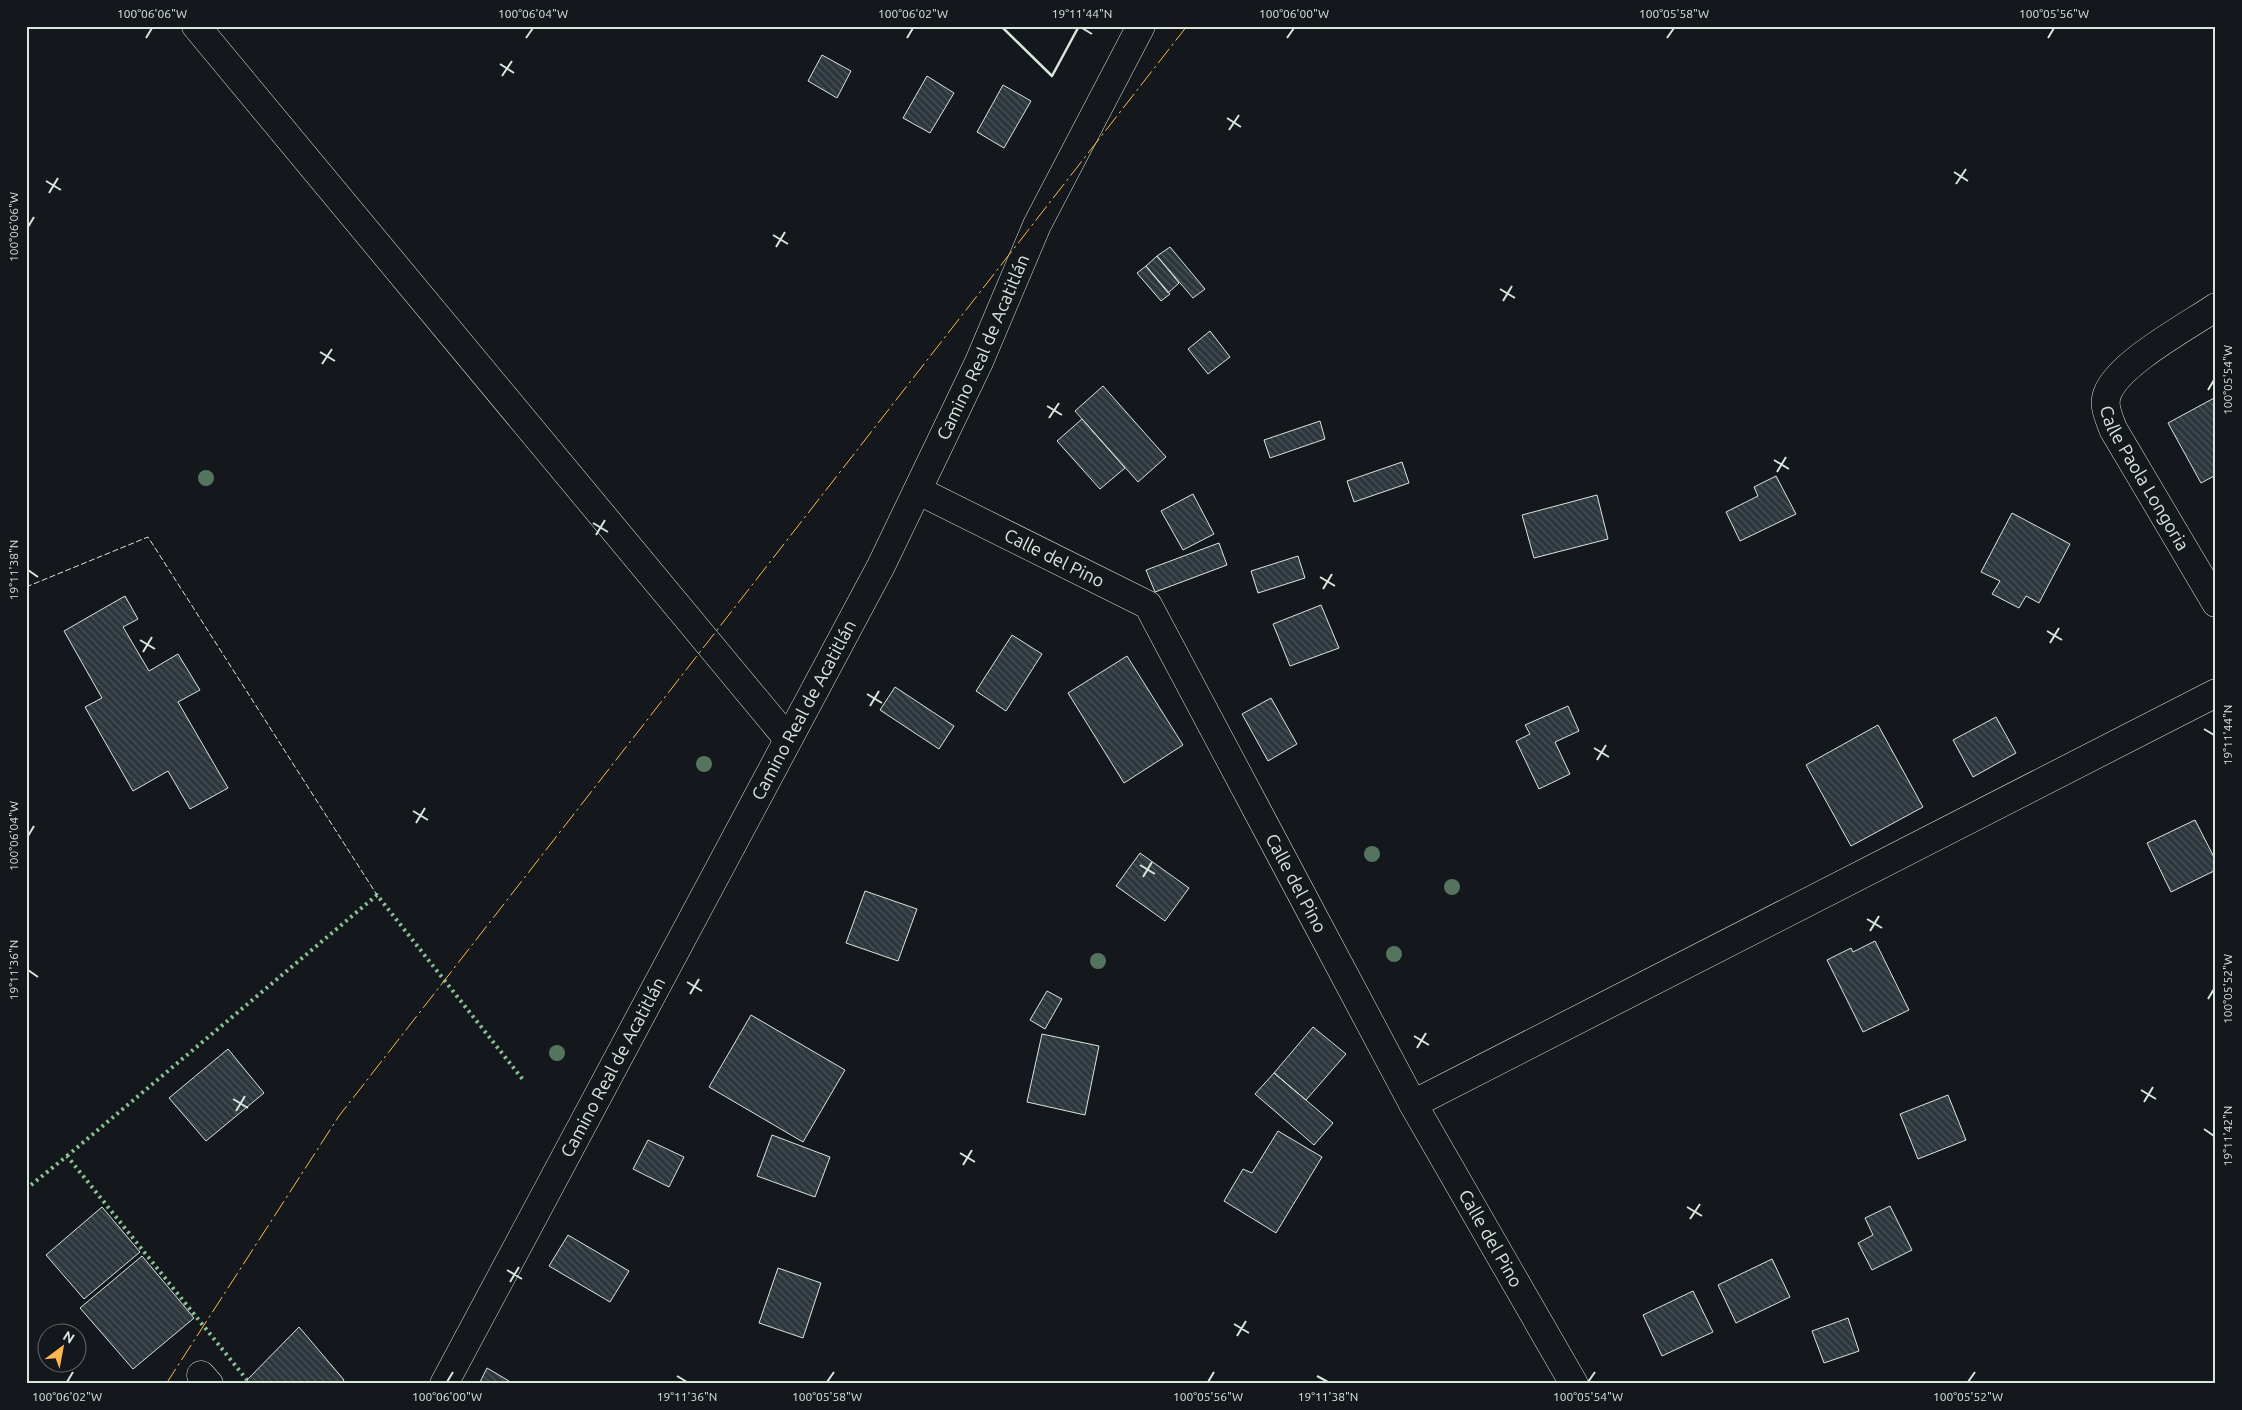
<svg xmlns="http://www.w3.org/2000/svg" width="2242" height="1410" font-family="Ubuntu,sans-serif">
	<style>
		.building { fill: url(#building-back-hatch); stroke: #d8e6dc }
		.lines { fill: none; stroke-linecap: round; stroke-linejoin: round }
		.minor-casing { stroke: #d8e6dc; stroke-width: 29 }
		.secondary-casing { stroke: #d8e6dc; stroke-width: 29 }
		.minor { stroke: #14181c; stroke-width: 28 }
		.secondary { stroke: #14181c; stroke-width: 28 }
		.hedge { stroke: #8ac095; stroke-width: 4; stroke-dasharray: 2.5 4; stroke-linecap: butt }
		.fence { stroke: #d8e6dc; stroke-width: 1; stroke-dasharray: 6 2.5; stroke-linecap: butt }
		.wall { stroke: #d8e6dc; stroke-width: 2.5 }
		.power { stroke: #ffb74d; stroke-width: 1; stroke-dasharray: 18 4 2.5 4; stroke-linecap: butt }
		.tree { fill: #55745f }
		.ticks { fill: none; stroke: #d8e6dc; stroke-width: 2 }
		.labels { text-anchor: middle; stroke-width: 4; stroke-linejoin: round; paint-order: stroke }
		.street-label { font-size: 18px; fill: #d8e6dc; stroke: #14181c }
		.neatline { fill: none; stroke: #d8e6dc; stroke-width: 2 }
		.ticks-label { font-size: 12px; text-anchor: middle; fill: #d8e6dc }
	</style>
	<defs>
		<pattern id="building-back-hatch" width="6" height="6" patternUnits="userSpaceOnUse" patternTransform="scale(1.25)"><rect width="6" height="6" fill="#2c363c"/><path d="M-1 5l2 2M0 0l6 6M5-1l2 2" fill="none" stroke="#4a5358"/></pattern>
	</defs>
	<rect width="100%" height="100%" fill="#14181c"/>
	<!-- building -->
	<path class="building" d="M822,55L851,71L837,98L808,81Z
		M927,76L954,93L930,133L903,118Z
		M1003,85L1031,101L1004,148L977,132Z
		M1170,247L1205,289L1193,298L1157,256Z
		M1157,256L1179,283L1168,293L1146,266Z
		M1146,266L1170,294L1161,301L1137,273Z
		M1210,331L1230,357L1208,374L1188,349Z
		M1103,386L1166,457L1138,482L1075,411Z
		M2216,397V475L2201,483L2168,423Z
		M1082,419L1125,468L1100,489L1057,441Z
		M1320,421L1325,439L1270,458L1264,440Z
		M1402,462L1409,483L1354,502L1347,481Z
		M1776,476L1796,514L1740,541L1726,512L1758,496L1754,487Z
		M1193,494L1214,534L1183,550L1161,511Z
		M1597,495L1608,539L1534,558L1522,515Z
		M2012,513L2070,544L2039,603L2026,596L2019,608L1992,594L2000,581L1981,572Z
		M1219,543L1227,565L1155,592L1146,570Z
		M1298,556L1305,578L1258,593L1251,571Z
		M125,596L138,619L123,627L149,671L178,654L200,690L178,702L228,788L190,809L168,771L133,791L85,707L102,698L64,631Z
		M1321,605L1339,648L1290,666L1273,624Z
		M1012,635L1042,654L1006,711L976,691Z
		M1127,656L1183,745L1124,783L1068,693Z
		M895,687L954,726L939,749L880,710Z
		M1271,698L1297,744L1268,761L1242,714Z
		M1568,706L1579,731L1555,742L1570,774L1539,789L1516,741L1530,734L1525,725Z
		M1996,717L2016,753L1973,777L1953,740Z
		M1878,725L1923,807L1851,846L1806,765Z
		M2195,820L2216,861V870L2171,892L2147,843Z
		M1140,853L1189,888L1165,921L1116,886Z
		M865,891L917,909L898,961L846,943Z
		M1875,941L1909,1010L1863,1032L1827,960L1851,948L1853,952Z
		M1047,991L1062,999L1045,1029L1030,1020Z
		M751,1015L845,1070L803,1142L709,1087Z
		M1313,1027L1346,1054L1306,1100L1274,1073Z
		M1042,1034L1099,1046L1085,1115L1027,1102Z
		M228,1049L264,1093L206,1141L169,1098Z
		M1274,1073L1333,1123L1314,1145L1255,1094Z
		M1948,1095L1966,1140L1918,1159L1900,1114Z
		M1278,1131L1322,1157L1276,1233L1224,1201L1243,1169L1252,1173Z
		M772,1135L830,1157L815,1197L757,1176Z
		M648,1140L684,1157L669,1187L633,1169Z
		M1890,1206L1912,1250L1872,1270L1858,1243L1873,1235L1865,1218Z
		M102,1207L140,1252L84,1299L46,1255Z
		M568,1235L629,1271L610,1302L549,1266Z
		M142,1256L194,1318L133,1369L80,1308Z
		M1772,1259L1790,1297L1736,1323L1718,1285Z
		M778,1268L821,1283L803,1338L759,1323Z
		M1693,1291L1713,1332L1662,1356L1643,1315Z
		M1848,1318L1859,1351L1824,1363L1812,1331Z
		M299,1327L344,1380L341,1384H250L247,1380Z
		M487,1368L509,1381L507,1384H479Z"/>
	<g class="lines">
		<defs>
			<g id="minor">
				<path d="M196,26L788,739"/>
				<path id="s1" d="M2216,307C2188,326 2121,362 2108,392C2102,405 2109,417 2113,429L2216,603"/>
				<path id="s2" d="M919,491L1148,605L1413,1104L1574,1384"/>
				<path d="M1413,1104L2216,693"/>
				<path d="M201,1375L209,1384"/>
			</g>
			<g id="secondary">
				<path id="s3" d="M444,1384L881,566L979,362L1037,225L1141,26"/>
			</g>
		</defs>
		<!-- minor casing -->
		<use href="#minor" class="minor-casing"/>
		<!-- secondary casing -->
		<use href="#secondary" class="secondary-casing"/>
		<!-- minor -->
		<use href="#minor" class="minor"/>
		<!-- secondary -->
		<use href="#secondary" class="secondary"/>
		<!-- hedge -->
		<path class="hedge" d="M67,1156L377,895L524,1081
			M26,1189L67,1156L247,1380"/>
		<!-- fence -->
		<path class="fence" d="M26,587L148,537L377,895"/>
		<!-- wall -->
		<path class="wall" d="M1001,26L1052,76L1079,26"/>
		<!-- power -->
		<path class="power" d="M166,1384L339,1116L1187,26"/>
	</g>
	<!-- trees -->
	<g class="tree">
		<circle cx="206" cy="478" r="8"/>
		<circle cx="704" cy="764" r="8"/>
		<circle cx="1372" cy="854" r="8"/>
		<circle cx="1452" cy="887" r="8"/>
		<circle cx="1394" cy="954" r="8"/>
		<circle cx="1098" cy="961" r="8"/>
		<circle cx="557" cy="1053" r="8"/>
	</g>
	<!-- ticks -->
	<path class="ticks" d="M1082,28L1092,34M146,38L152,28M526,38L533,28M907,38L913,28M1287,38L1294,28M1667,38L1674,28M2048,38L2054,28M500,64L514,73M502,76L512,61M1227,118L1241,127M1229,130L1239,115M1954,172L1968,181M46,181L61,190M1956,184L1966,169M49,193L58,178M28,227L34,217M773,235L788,244M776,247L785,232M1500,289L1515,298M1503,301L1512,286M320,352L335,361M322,364L332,349M2208,390L2214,380M1047,406L1062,415M1049,418L1059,403M1774,460L1789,469M1777,472L1786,457M593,523L608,532M596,535L605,520M28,570L38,577M1320,577L1335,586M1323,589L1332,574M2047,631L2062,640M140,640L155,649M2050,643L2059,628M143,652L152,637M867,694L882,703M870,706L879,691M2204,729L2214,735M1594,748L1609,757M1597,760L1606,745M413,811L428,820M416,823L425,808M28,836L34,826M1140,865L1155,874M1143,877L1152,862M1867,919L1882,928M1870,931L1879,916M28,970L38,977M687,982L702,991M690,994L699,979M2208,999L2214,989M1414,1036L1429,1045M1417,1048L1426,1033M2141,1090L2156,1099M233,1099L248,1108M2144,1102L2153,1087M236,1111L245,1096M2204,1129L2214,1136M960,1153L975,1162M963,1165L972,1150M1687,1207L1702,1216M1690,1219L1700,1204M507,1270L522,1279M510,1282L519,1267M1234,1324L1249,1333M1237,1336L1246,1321M677,1376L687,1382M1317,1376L1328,1382M67,1382L73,1372M447,1382L453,1372M827,1382L834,1372M1208,1382L1214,1372M1588,1382L1595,1372M1968,1382L1975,1372"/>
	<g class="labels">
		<!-- street labels -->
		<g class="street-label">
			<text dy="6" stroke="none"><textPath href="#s3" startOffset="1169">Camino Real de Acatitlán</textPath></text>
			<text dy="6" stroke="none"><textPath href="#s1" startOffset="235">Calle Paola Longoria</textPath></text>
			<text dy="6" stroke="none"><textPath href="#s2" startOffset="151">Calle del Pino</textPath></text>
			<text dy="6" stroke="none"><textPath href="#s3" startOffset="764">Camino Real de Acatitlán</textPath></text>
			<text dy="6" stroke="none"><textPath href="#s2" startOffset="571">Calle del Pino</textPath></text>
			<text dy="6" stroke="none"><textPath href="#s3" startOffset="359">Camino Real de Acatitlán</textPath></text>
			<text dy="6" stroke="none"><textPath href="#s2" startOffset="976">Calle del Pino</textPath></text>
		</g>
	</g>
	<!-- border -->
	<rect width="2242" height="1410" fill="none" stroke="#14181c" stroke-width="55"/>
	<!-- north arrow -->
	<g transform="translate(62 1348) rotate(32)"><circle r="24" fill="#14181c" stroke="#626a69"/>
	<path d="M0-4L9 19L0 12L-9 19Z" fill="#ffb74d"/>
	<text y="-8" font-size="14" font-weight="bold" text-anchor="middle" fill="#d8e6dc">N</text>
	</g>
	<rect x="28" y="28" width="2186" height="1354" class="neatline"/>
	<g class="ticks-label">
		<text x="152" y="18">100°06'06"W</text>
		<text x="533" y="18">100°06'04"W</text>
		<text x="913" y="18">100°06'02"W</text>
		<text x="1082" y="18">19°11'44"N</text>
		<text x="1294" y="18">100°06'00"W</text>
		<text x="1674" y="18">100°05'58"W</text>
		<text x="2054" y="18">100°05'56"W</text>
		<text transform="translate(14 227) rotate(-90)" y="4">100°06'06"W</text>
		<text transform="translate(2228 380) rotate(-90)" y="4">100°05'54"W</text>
		<text transform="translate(14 570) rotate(-90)" y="4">19°11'38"N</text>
		<text transform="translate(2228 735) rotate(-90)" y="4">19°11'44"N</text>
		<text transform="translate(14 836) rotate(-90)" y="4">100°06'04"W</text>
		<text transform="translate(14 970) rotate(-90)" y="4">19°11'36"N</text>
		<text transform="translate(2228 989) rotate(-90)" y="4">100°05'52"W</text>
		<text transform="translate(2228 1136) rotate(-90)" y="4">19°11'42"N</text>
		<text x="67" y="1401">100°06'02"W</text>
		<text x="447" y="1401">100°06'00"W</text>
		<text x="687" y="1401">19°11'36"N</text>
		<text x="827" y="1401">100°05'58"W</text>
		<text x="1208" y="1401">100°05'56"W</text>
		<text x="1328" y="1401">19°11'38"N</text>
		<text x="1588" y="1401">100°05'54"W</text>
		<text x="1968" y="1401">100°05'52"W</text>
	</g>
</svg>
